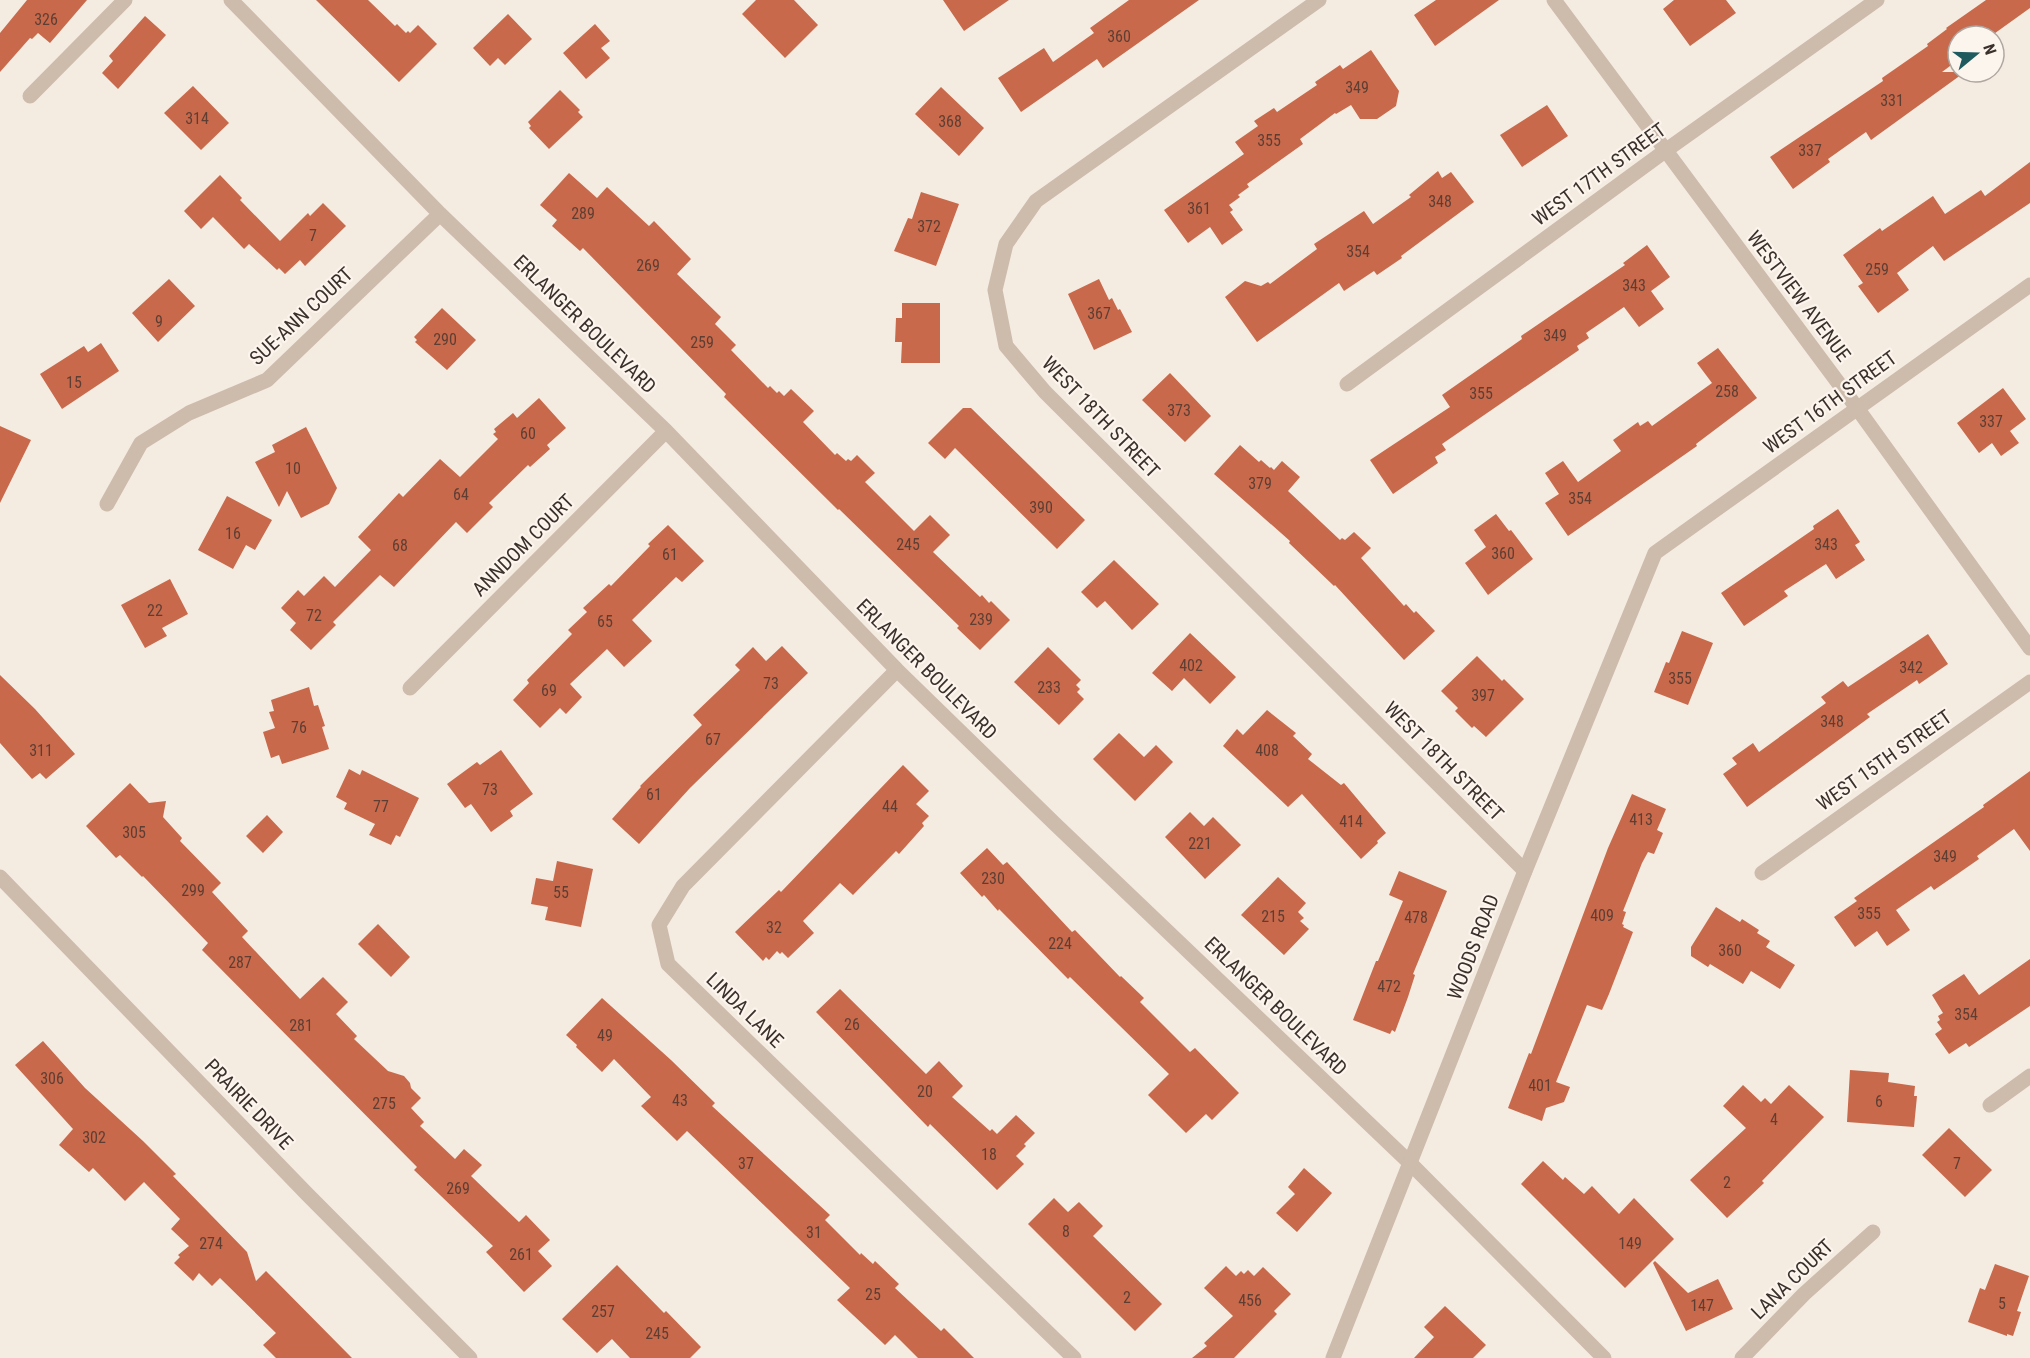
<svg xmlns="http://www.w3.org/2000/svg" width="2030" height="1358" font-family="'Roboto Condensed',sans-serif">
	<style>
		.building { fill: #c8694b }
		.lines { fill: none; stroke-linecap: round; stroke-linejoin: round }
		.service { stroke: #cdbbac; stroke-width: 15 }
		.minor { stroke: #cdbbac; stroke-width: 15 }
		.tertiary { stroke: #cdbbac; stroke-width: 15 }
		.labels { text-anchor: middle; stroke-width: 4.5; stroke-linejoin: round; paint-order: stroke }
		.number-label { font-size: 16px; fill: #5e3e33 }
		.street-label { font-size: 20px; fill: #3b302b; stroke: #fbf5ee }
	</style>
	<rect width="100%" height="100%" fill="#f4ebe1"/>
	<!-- building -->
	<path class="building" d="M27,0H87L50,43L38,33L32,39L30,38L0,72V33Z
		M316,0H368L395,26L397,24L406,33L408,31L410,33L418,25L437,44L399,82Z
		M756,0H794L818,25L785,58L742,14Z
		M943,0H1009L964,31Z
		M1129,0H1199L1103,68L1097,59L1021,112L998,78L1044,48L1053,62L1094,33L1090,28Z
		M1436,0H1499L1435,46L1414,15Z
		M1674,0H1726L1736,13L1690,46L1663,9Z
		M1986,0H2030V8L1991,36H1958V60L1942,72H1965L1871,140L1866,132L1828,159L1830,162L1793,189L1770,157L1883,81L1882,78L1928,46L1927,44L1947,29L1946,28Z
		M508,14L532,39L505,65L498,58L490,66L473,48Z
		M145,16L166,35L118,89L102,73L113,61L109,56Z
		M595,24L610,41L601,48L610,58L586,79L563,53Z
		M1371,50L1399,91L1396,106L1377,119H1360L1351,105L1336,114L1335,113L1300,139L1303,144L1247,184L1249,187L1238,195L1240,197L1229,205L1233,210L1230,212L1243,230L1222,245L1210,227L1188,243L1164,210L1244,154L1235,142L1258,126L1254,121L1274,108L1277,112L1317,85L1315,82L1340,65L1343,69Z
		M193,86L229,123L201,150L164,113Z
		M941,87L984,128L959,156L915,114Z
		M560,90L580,110L578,112L583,117L549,149L529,128L531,126L528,122Z
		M1547,105L1568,136L1522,167L1500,135Z
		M2030,162V203L1944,261L1933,246L1897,273L1909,290L1878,313L1858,286L1863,283L1843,255L1880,228L1882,231L1933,196L1945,214L1981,190L1985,196Z
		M1438,171L1442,178L1451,172L1474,202L1401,256L1402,258L1377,275L1374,271L1344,291L1339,283L1257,342L1225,297L1245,281L1261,286L1268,282L1270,284L1317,249L1314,244L1364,211L1373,224L1411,197L1409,195Z
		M569,173L597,198L607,187L649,226L654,221L691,259L677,274L721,317L715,324L736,345L731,350L768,388L770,386L777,393L779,391L784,396L791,389L814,411L803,422L835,455L837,453L846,461L848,459L851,461L857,455L875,473L865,482L914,531L930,515L950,535L933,552L980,597L982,595L989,603L991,601L1010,620L980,650L957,628L959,626L839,509L838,510L724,397L726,394L583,248L580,251L552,226L557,220L540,205Z
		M220,175L242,198L240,200L280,241L308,213L310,216L323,203L346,226L305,266L300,260L285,274L279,268L277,270L249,244L244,249L213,217L201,229L184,211Z
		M921,192L959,204L936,266L894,251L908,218L912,219Z
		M1647,245L1670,277L1651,291L1664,309L1639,327L1624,307L1586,333L1589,338L1577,346L1579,350L1442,444L1446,450L1435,457L1438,463L1393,494L1370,460L1450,407L1442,395L1522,339L1521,336L1625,265L1623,263Z
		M169,279L195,306L158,342L132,313Z
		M1099,279L1109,300L1112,298L1118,310L1120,309L1132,332L1094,350L1068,294Z
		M902,303H940V363H901L902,342H895L896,318H902Z
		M442,308L476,340L447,370L415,342L417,340L414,337Z
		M101,343L119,371L62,409L40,374L84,346L88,352Z
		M1718,348L1757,398L1696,444L1697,446L1568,536L1545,503L1559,494L1545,473L1563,461L1578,482L1621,451L1613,440L1638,422L1640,426L1648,421L1652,426L1712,383L1697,363Z
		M1170,373L1211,416L1185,442L1142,400Z
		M2003,388L2026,419L2010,431L2019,443L2001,456L1992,443L1979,453L1957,423Z
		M539,398L566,428L547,445L550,449L530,467L528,465L489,503L493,507L467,533L456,522L394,587L380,575L333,622L336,625L311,650L290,630L296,623L281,608L298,590L304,596L324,576L335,587L371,550L358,537L399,493L403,497L440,459L460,477L498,439L493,434L496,432L494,429L513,413L517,418Z
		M963,408H971L1085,520L1057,549L955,448L945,459L928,443Z
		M0,426L31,440L0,503Z
		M306,427L337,488L329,504L301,518L287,491L279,507L255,462L275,452L272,445Z
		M1240,445L1259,462L1261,460L1270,468L1271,467L1274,470L1282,461L1300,477L1288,491L1340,540L1342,538L1345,540L1354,532L1371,548L1361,558L1404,606L1406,604L1414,613L1416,611L1435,631L1404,660L1335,585L1334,586L1289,543L1290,541L1214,474Z
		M227,496L272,520L255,550L246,545L233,569L198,550Z
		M1838,509L1860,542L1855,545L1865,560L1836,579L1826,564L1784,591L1788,596L1744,626L1721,593L1814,529L1813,526Z
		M1496,514L1509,531L1511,530L1533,559L1488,595L1465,563L1486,547L1474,530Z
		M668,525L704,561L682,582L676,577L632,620L652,641L624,667L607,649L570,684L582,697L566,714L560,708L540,728L513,700L529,683L527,680L572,634L568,630L587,612L583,608L609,584L611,586L650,546L648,544Z
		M1114,560L1159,604L1132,630L1105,601L1097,608L1081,592Z
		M170,579L188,614L162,628L167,636L145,648L121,605Z
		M1682,631L1713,643L1688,705L1654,692L1666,662L1669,663Z
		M1190,633L1236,677L1210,704L1184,678L1172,691L1152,673Z
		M1928,634L1948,664L1919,684L1917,680L1867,714L1870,717L1747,807L1723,774L1737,764L1732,758L1753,743L1759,752L1826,703L1821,697L1843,681L1848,687Z
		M782,646L808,673L690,788L639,844L612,819L641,787L640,786L702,725L693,715L740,670L735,665L753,647L766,661Z
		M1048,647L1081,680L1076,685L1080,689L1077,692L1084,699L1059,725L1014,682Z
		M1477,656L1502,681L1504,679L1524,699L1486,737L1474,726L1472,728L1455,711L1458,708L1441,691Z
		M0,675L35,709L75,754L46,779L40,773L32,779L0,743Z
		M309,687L314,706L318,705L325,726L322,727L329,749L282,764L279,755L271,758L263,732L275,728L269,712L274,711L271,700Z
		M1267,710L1296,733L1293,736L1312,754L1308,759L1341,785L1344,783L1386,833L1377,841L1378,843L1361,859L1302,794L1288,807L1223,746L1237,729L1243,735Z
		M1119,733L1144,757L1156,745L1173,762L1135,801L1093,759Z
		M501,750L533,794L510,811L513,816L491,832L471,804L465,808L447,784L477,762L480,765Z
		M903,765L929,791L916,804L929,816L922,823L924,826L899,854L896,851L853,895L840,883L803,921L814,933L788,958L782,952L780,954L777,951L769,960L766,957L763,961L735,932L779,890L781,892Z
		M349,769L360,775L362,770L419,798L400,837L396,835L391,845L369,835L375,824L344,809L347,803L336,797Z
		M2030,771V851L2014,829L1977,856L1979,859L1956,875L1934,890L1931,886L1896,910L1910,930L1887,946L1877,931L1855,947L1834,917L1857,901L1854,898L1984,807L1983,805Z
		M130,783L149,803L166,801L163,817L182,838L180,841L221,883L212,892L248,931L242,937L300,999L323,977L348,1002L336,1014L357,1036L354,1039L388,1071L404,1076L410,1083L411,1088L421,1098L411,1108L424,1122L420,1126L455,1159L464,1149L482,1165L471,1176L519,1222L526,1215L550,1240L538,1251L552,1266L524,1292L486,1252L493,1246L414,1170L417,1167L202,950L208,943L143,876L142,877L120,855L116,858L86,826Z
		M1632,794L1666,809L1657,830L1663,833L1654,854L1648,852L1642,863L1623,911L1626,912L1622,924L1624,925L1623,927L1633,932L1609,994L1602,1010L1587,1005L1556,1082L1570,1087L1564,1102L1546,1108L1542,1121L1508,1108L1529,1053L1531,1054L1608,848Z
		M1190,812L1204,826L1213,817L1241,845L1205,879L1165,837Z
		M267,815L283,832L263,853L246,836Z
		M987,848L1003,865L1007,862L1072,932L1075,930L1120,977L1121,976L1144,998L1140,1002L1190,1052L1195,1048L1239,1093L1212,1120L1206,1114L1186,1133L1148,1095L1169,1074L1070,977L1068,979L999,909L998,911L984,895L982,897L960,873Z
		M557,861L593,869L581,927L545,920L548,907L531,904L536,878L553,881Z
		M1399,871L1447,891L1413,974L1415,975L1408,997L1395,1032L1392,1030L1390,1034L1353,1020L1376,961H1378L1403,901L1389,895Z
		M1278,877L1306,903L1298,912L1304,918L1300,921L1309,929L1284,955L1241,915Z
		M1716,907L1740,922L1742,919L1759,930L1757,933L1770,941L1766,947L1795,965L1780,989L1751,971L1743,984L1710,964L1708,967L1691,956V947Z
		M378,924L410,957L391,977L358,944Z
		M2030,959V1006L1969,1047L1966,1043L1949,1054L1935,1034L1942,1029L1937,1022L1940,1020L1938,1016L1943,1013L1932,995L1964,974L1979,995Z
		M840,989L926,1074L939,1061L963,1086L952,1097L990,1131L992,1129L997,1134L1016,1115L1035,1133L1024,1144L1026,1146L1016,1156L1024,1164L997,1190L930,1124L928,1127L816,1012Z
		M602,998L671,1060L715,1103L712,1106L830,1215L825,1220L860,1255L861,1253L873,1264L875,1261L899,1284L895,1288L941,1331L944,1328L974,1358H918L895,1335L885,1345L837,1300L850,1288L687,1131L677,1141L641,1106L651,1097L614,1059L602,1072L576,1047L577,1045L566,1035Z
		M43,1041L85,1088L143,1141L176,1174L173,1176L247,1252L256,1281L266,1271L352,1358H276L263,1345L276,1333L220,1278L212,1286L199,1273L193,1281L174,1263L180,1257L178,1255L189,1246L171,1229L180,1219L144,1182L125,1201L93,1168L89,1172L59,1145L73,1129L15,1065Z
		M1850,1070L1889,1073L1888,1082L1915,1086L1914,1096H1917L1914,1127L1847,1122Z
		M1743,1085L1761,1102L1765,1098L1771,1104L1789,1085L1824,1117L1762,1181L1764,1183L1727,1218L1690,1180L1746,1128L1723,1106Z
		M1949,1128L1992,1170L1965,1197L1922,1155Z
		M1543,1161L1563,1180L1565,1177L1584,1194L1592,1186L1619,1214L1634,1198L1674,1239L1625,1288L1521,1184Z
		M1304,1168L1332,1193L1297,1232L1276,1213L1295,1194L1288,1187Z
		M1054,1198L1068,1212L1079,1202L1103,1226L1093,1236L1162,1304L1135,1331L1028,1224Z
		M1655,1261L1688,1293L1718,1279L1733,1309L1686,1331L1653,1263Z
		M1995,1264L2029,1276L2017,1311L2021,1312L2013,1336L2007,1334V1336L1968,1322L1980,1288L1985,1290Z
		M617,1265L664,1313L666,1311L701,1347L690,1358H630L612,1339L597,1353L562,1319Z
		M1226,1266L1236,1276L1241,1271L1244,1274L1248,1270L1254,1276L1263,1267L1291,1294L1274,1311L1277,1314L1234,1358H1192L1207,1346L1204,1343L1233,1316L1204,1288Z
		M1445,1306L1486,1345L1473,1358H1414L1434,1337L1424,1327Z"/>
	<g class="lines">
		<!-- service -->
		<path class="service" d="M30,96L125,0"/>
		<!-- minor -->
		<path class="minor" d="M231,0L440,214L666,431L897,670L1054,823L1410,1163L1604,1358
			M1319,0L1036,201L1006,244L995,290L1006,346L1045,392L1525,871
			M1554,0L1857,408L2030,648
			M1347,384L1665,151L1877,0
			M107,504L141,443L189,413L267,380L440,214
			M897,670L683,886L659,925L668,964L1074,1358
			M410,688L666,431
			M1762,873L2030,682
			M1990,1105L2030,1076
			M1742,1358L1804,1294L1873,1232"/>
		<!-- tertiary -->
		<path class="tertiary" d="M0,877L307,1194L470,1358
			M1333,1358L1525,871L1655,553L2030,285"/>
	</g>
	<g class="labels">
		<!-- number labels -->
		<g class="number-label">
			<text x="46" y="25">326</text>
			<text x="1119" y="42">360</text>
			<text x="1357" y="93">349</text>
			<text x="1892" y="106">331</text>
			<text x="197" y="124">314</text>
			<text x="950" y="127">368</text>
			<text x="1269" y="146">355</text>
			<text x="1810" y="156">337</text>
			<text x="1440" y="207">348</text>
			<text x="1199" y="214">361</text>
			<text x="583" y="219">289</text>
			<text x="929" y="232">372</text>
			<text x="313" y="241">7</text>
			<text x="1358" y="257">354</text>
			<text x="648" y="271">269</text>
			<text x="1877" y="275">259</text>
			<text x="1634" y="291">343</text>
			<text x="1099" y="319">367</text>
			<text x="159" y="327">9</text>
			<text x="1555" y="341">349</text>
			<text x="445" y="345">290</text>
			<text x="702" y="348">259</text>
			<text x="74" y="388">15</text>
			<text x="1727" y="397">258</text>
			<text x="1481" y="399">355</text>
			<text x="1179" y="416">373</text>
			<text x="1991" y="427">337</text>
			<text x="528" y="439">60</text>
			<text x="293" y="474">10</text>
			<text x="1260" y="489">379</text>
			<text x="461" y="500">64</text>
			<text x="1580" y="504">354</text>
			<text x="1041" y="513">390</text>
			<text x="233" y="539">16</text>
			<text x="908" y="550">245</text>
			<text x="1826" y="550">343</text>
			<text x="400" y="551">68</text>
			<text x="1503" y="559">360</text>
			<text x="670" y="560">61</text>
			<text x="155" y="616">22</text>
			<text x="314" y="621">72</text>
			<text x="981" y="625">239</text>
			<text x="605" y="627">65</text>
			<text x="1191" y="671">402</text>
			<text x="1911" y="673">342</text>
			<text x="1680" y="684">355</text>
			<text x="771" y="689">73</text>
			<text x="1049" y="693">233</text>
			<text x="549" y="696">69</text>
			<text x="1483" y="701">397</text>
			<text x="1832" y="727">348</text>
			<text x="299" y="733">76</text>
			<text x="713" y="745">67</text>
			<text x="41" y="756">311</text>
			<text x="1267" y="756">408</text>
			<text x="490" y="795">73</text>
			<text x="654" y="800">61</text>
			<text x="381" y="812">77</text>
			<text x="890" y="812">44</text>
			<text x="1641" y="825">413</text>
			<text x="1351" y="827">414</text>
			<text x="134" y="838">305</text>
			<text x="1200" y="849">221</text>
			<text x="1945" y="862">349</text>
			<text x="993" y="884">230</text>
			<text x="193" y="896">299</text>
			<text x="561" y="898">55</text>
			<text x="1869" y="919">355</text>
			<text x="1602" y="921">409</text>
			<text x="1273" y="922">215</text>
			<text x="1416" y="923">478</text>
			<text x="774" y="933">32</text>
			<text x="1060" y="949">224</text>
			<text x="1730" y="956">360</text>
			<text x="240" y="968">287</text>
			<text x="1389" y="992">472</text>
			<text x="1966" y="1020">354</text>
			<text x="852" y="1030">26</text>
			<text x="301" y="1031">281</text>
			<text x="605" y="1041">49</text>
			<text x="52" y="1084">306</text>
			<text x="1540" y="1091">401</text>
			<text x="925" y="1097">20</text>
			<text x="680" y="1106">43</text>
			<text x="1879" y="1107">6</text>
			<text x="384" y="1109">275</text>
			<text x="1774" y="1125">4</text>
			<text x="94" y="1143">302</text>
			<text x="989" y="1160">18</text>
			<text x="746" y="1169">37</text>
			<text x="1957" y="1169">7</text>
			<text x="1727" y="1188">2</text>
			<text x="458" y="1194">269</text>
			<text x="1066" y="1237">8</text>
			<text x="814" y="1238">31</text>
			<text x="211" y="1249">274</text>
			<text x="1630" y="1249">149</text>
			<text x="521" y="1260">261</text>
			<text x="873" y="1300">25</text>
			<text x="1127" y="1303">2</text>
			<text x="1250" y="1306">456</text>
			<text x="2002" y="1309">5</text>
			<text x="1702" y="1311">147</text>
			<text x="603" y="1317">257</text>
			<text x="657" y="1339">245</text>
		</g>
		<!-- street labels -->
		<g class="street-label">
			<text transform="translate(1599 174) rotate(-36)" y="7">WEST 17TH STREET</text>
			<text transform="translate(1799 296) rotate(53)" y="7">WESTVIEW AVENUE</text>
			<text transform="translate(301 316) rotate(-43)" y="7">SUE-ANN COURT</text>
			<text transform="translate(585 324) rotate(44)" y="7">ERLANGER BOULEVARD</text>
			<text transform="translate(1830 402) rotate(-36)" y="7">WEST 16TH STREET</text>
			<text transform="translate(1101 417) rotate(46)" y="7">WEST 18TH STREET</text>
			<text transform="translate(523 545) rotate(-45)" y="7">ANNDOM COURT</text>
			<text transform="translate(927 669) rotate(45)" y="7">ERLANGER BOULEVARD</text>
			<text transform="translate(1884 760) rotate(-35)" y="7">WEST 15TH STREET</text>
			<text transform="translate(1444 761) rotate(45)" y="7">WEST 18TH STREET</text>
			<text transform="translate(1473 947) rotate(-69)" y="7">WOODS ROAD</text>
			<text transform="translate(1276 1006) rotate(44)" y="7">ERLANGER BOULEVARD</text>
			<text transform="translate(745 1010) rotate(44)" y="7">LINDA LANE</text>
			<text transform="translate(249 1104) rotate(46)" y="7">PRAIRIE DRIVE</text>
			<text transform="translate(1792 1279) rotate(-44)" y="7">LANA COURT</text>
		</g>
	</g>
	<!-- north arrow -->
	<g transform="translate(1976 54) rotate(71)"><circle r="28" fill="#fbf5ee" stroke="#aea6a0" stroke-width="1.5"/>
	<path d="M0-4.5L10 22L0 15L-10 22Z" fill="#1f5a5e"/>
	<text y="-9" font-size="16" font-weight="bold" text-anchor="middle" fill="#3b302b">N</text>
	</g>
</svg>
